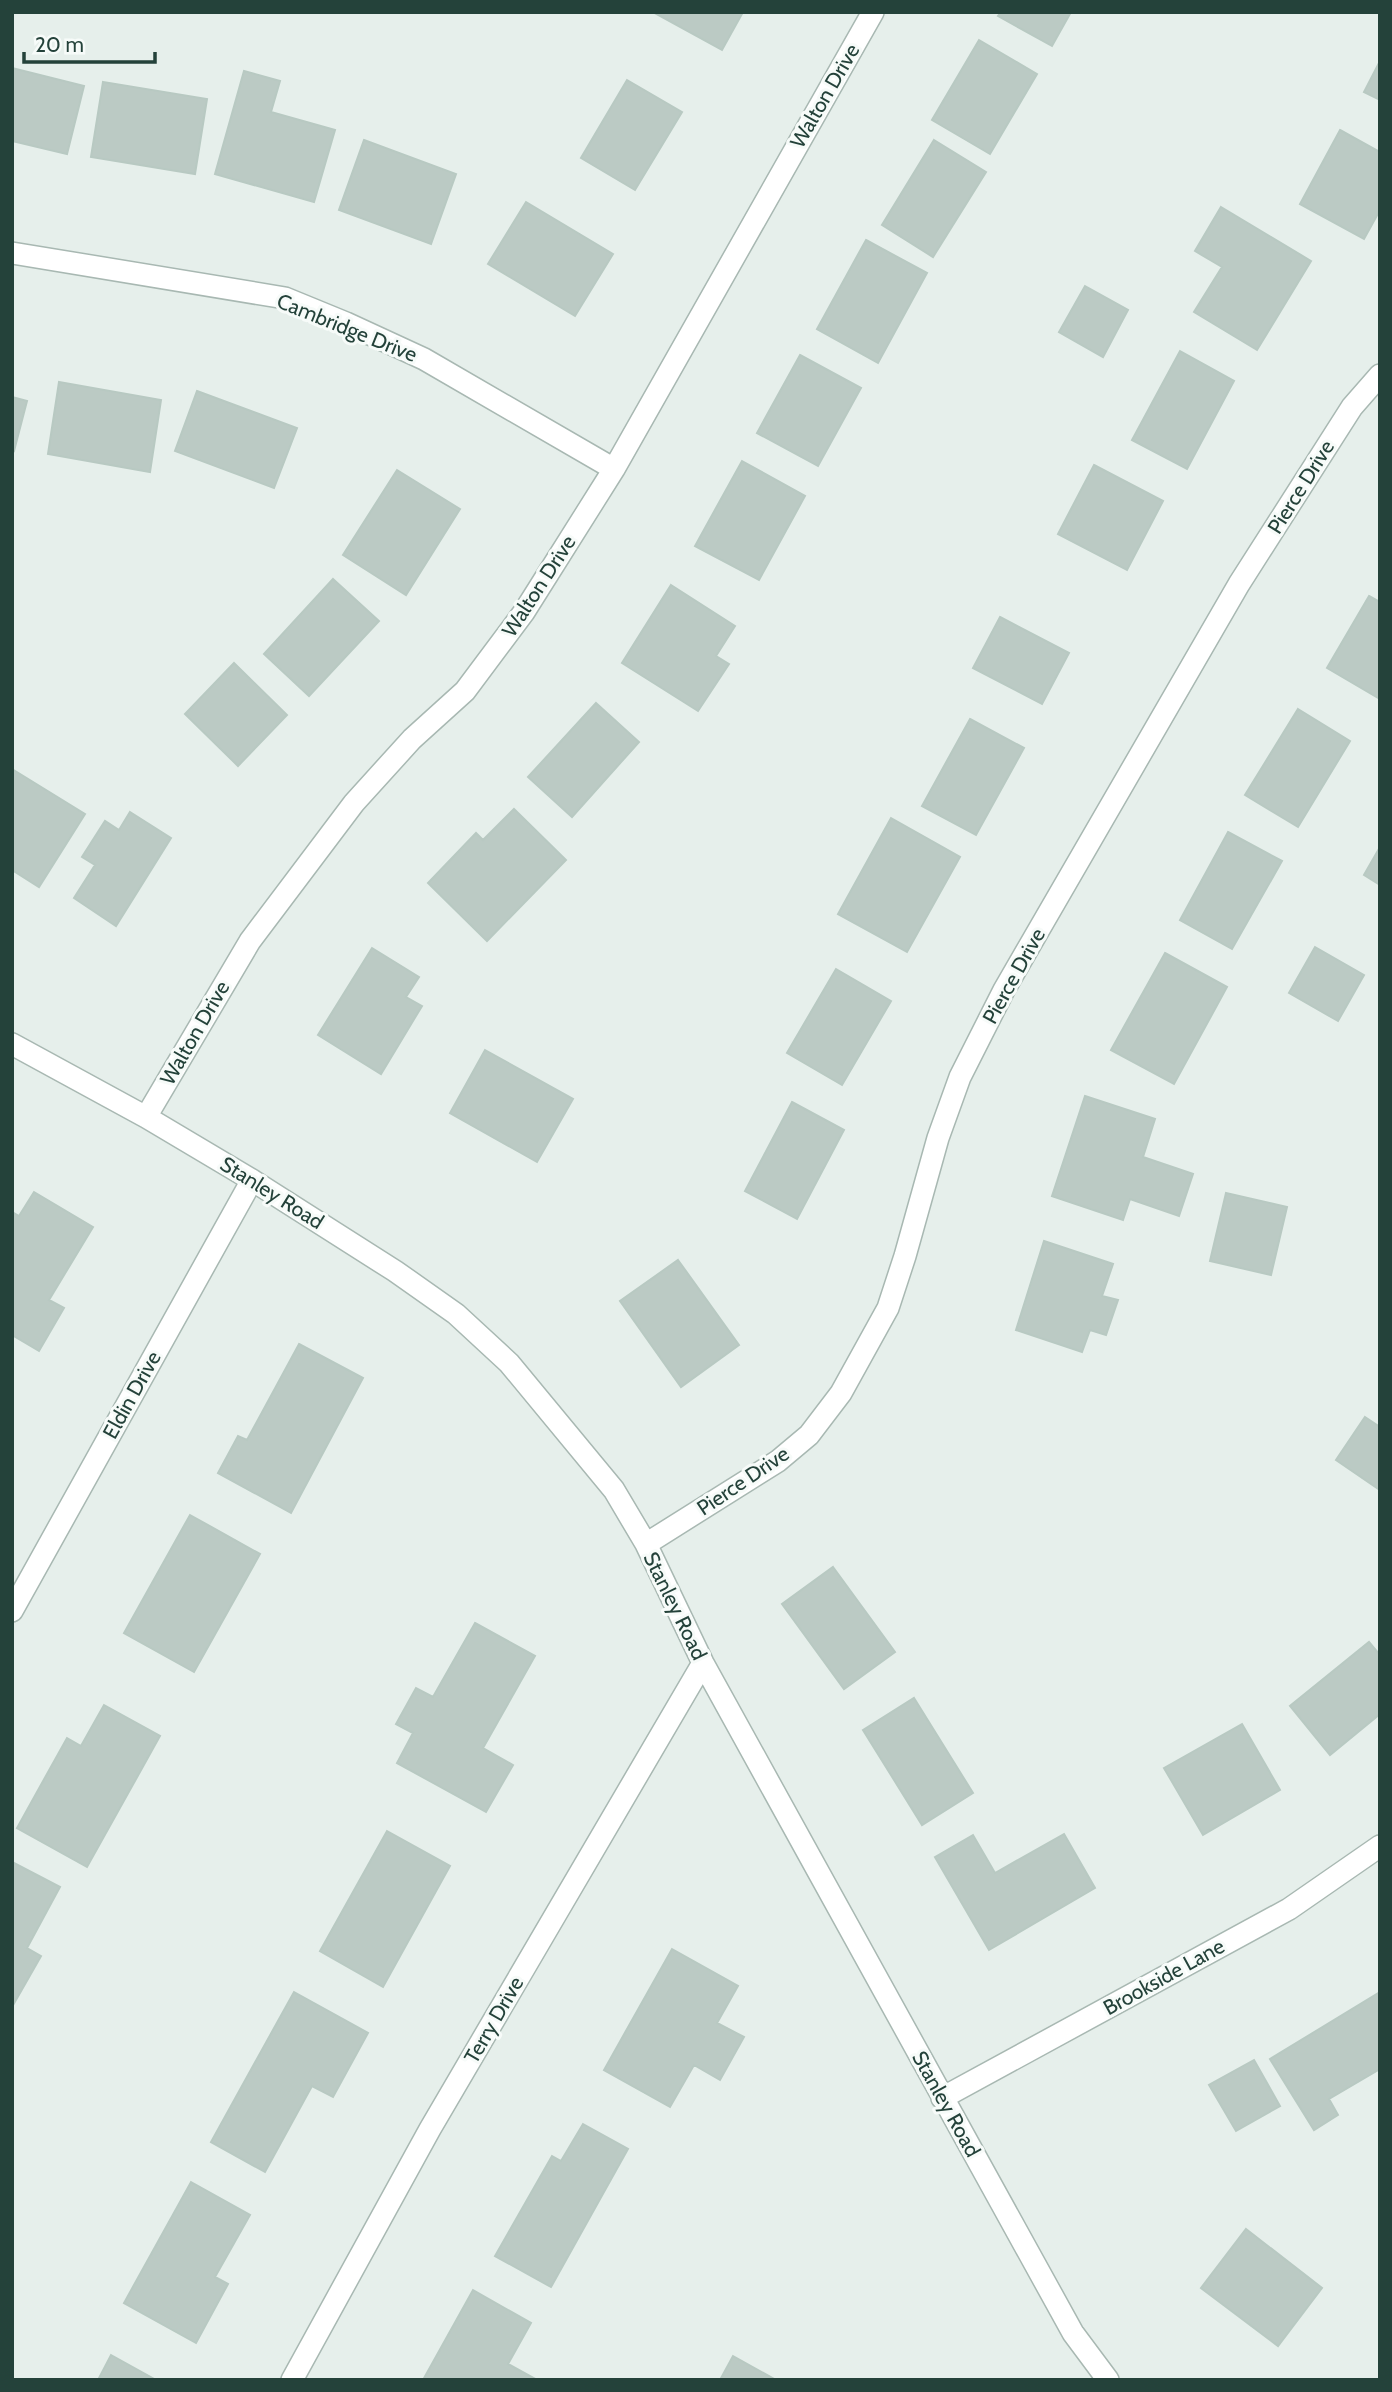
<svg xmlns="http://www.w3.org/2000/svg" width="1392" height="2392" font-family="Cabin,sans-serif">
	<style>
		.building { fill: #bbcac4; stroke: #b8c9c2; stroke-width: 2 }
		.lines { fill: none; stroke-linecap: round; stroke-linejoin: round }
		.minor-casing { stroke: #a8b8b2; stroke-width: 24 }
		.minor { stroke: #fff; stroke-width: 21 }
		.labels { text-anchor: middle; stroke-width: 6; stroke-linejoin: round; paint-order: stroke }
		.street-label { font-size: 21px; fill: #24423a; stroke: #f7fbf9 }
	</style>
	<rect width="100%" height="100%" fill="#e6efeb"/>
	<!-- building -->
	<path class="building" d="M653,12H743L722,50Z
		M1001,12H1071L1052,46L998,16Z
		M979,40L1037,74L990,154L932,120Z
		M1380,61V100L1364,92Z
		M12,68L84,86L67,154L12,141Z
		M244,71L280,81L271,112L335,130L314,202L215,174Z
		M627,80L682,112L635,190L581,158Z
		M103,82L207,99L195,174L91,157Z
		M1340,130L1380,152V210L1364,239L1300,204Z
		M364,140L456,174L431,244L339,210Z
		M934,140L986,172L933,257L882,225Z
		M526,202L613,254L575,316L488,264Z
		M1221,207L1311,261L1257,350L1194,312L1222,267L1195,251Z
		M866,240L927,273L878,363L817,329Z
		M1085,286L1128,310L1103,357L1059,332Z
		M1180,351L1234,381L1187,469L1132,440Z
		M800,355L861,388L818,466L757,433Z
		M59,382L161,400L150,472L48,454Z
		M197,391L297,428L274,488L175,451Z
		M12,397L27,401L14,451L12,450Z
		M742,461L805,496L759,580L695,546Z
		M1094,465L1163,501L1127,570L1058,534Z
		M397,470L460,509L406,595L343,555Z
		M333,579L379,621L309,696L264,654Z
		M671,585L735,626L716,656L729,664L698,711L622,663Z
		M1369,596L1380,602V699L1327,668Z
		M1000,617L1069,653L1042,704L973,668Z
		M234,663L287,715L238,766L185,714Z
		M596,703L639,742L572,817L528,777Z
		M1298,709L1350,741L1298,827L1245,795Z
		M970,719L1024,748L976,835L922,806Z
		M12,769L85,814L39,887L12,870Z
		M514,809L566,860L487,941L428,883L476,833L483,840Z
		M130,812L171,838L116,926L74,898L95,865L82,857L105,821L119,830Z
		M891,818L960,857L907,952L838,914Z
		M1228,832L1282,861L1232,949L1180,920Z
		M1380,847V885L1364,875Z
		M1315,947L1364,975L1338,1021L1289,993Z
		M372,948L419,977L406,997L422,1006L381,1074L318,1035Z
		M1165,953L1227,987L1174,1084L1111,1050Z
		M836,969L891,1001L842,1085L787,1053Z
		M485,1050L573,1099L537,1162L450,1113Z
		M1085,1096L1155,1119L1143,1157L1193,1174L1179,1216L1130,1199L1123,1220L1052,1196Z
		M792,1102L844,1130L797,1219L745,1191Z
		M34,1192L93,1227L49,1300L64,1308L39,1351L12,1335V1212L19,1216Z
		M1226,1193L1287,1207L1271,1275L1210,1261Z
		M1044,1241L1113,1264L1102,1296L1118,1300L1106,1335L1090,1330L1082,1352L1016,1330Z
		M678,1260L739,1345L681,1387L620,1301Z
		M299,1344L363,1378L291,1513L218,1473L238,1436L247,1440Z
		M1365,1417L1380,1427V1490L1336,1460Z
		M190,1515L260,1554L194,1672L124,1633Z
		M833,1567L895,1652L844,1689L782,1604Z
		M475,1623L535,1656L483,1748L513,1765L486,1812L397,1763L413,1733L396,1724L416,1688L433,1697Z
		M1369,1642L1380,1655V1714L1330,1755L1290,1706Z
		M914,1698L973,1793L922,1825L863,1730Z
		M104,1705L160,1736L87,1867L17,1828L67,1738L81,1746Z
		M1242,1724L1280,1790L1203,1835L1164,1768Z
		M387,1831L450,1866L383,1987L320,1951Z
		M1064,1834L1095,1888L989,1950L935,1857L973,1835L995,1873Z
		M12,1862L60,1887L27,1948L41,1956L12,2007Z
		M672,1949L738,1986L717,2023L744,2037L720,2080L694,2065L670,2107L604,2070Z
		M294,1992L368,2033L333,2097L312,2086L265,2172L211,2142Z
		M1380,1992V2069L1329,2099L1338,2115L1314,2130L1270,2059Z
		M1254,2060L1280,2106L1236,2131L1209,2085Z
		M583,2124L628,2149L551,2287L495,2256L552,2156L561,2161Z
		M191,2182L250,2215L215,2277L228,2284L196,2343L124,2303Z
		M1246,2229L1322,2288L1278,2346L1201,2288Z
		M473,2290L531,2323L508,2364L537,2380H423Z
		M111,2355L156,2380H98Z
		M733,2356L776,2380H720Z"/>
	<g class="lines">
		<defs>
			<path id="minor" d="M12,253L285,298L346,323L424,359L614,469
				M12,1044L146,1117L252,1180L395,1271L456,1314L509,1363L614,1490L646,1544L703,1663L1073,2333L1108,2380
				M146,1117L250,941L354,803L412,739L465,691L524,612L614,469L873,12
				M646,1544L778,1461L809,1435L841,1393L888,1308L905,1256L938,1138L960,1077L1004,990L1239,584L1352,407L1380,375
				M12,1611L252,1180
				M942,2098L1289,1909L1380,1846
				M292,2380L430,2129L703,1663"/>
		</defs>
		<!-- minor casing -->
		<use href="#minor" class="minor-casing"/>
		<!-- minor -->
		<use href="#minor" class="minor"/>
	</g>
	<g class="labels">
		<!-- street labels -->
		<g class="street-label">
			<text transform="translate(825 96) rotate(-60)" y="7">Walton Drive</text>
			<text transform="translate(347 328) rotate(22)" y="7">Cambridge Drive</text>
			<text transform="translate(1301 487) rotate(-58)" y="7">Pierce Drive</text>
			<text transform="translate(539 586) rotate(-57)" y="7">Walton Drive</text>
			<text transform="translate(1014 976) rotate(-61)" y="7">Pierce Drive</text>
			<text transform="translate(195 1033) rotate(-60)" y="7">Walton Drive</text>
			<text transform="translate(272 1193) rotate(32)" y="7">Stanley Road</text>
			<text transform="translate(132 1395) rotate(-61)" y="7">Eldin Drive</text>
			<text transform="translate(743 1481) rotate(-34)" y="7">Pierce Drive</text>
			<text transform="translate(675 1606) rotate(64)" y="7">Stanley Road</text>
			<text transform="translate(1164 1977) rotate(-29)" y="7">Brookside Lane</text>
			<text transform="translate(494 2020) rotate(-60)" y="7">Terry Drive</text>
			<text transform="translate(946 2104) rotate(61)" y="7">Stanley Road</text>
		</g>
	</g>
	<!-- border -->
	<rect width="1392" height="2392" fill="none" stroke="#24423a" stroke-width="28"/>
	<!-- scale -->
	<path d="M24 52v10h131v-10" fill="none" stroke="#24423a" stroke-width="3.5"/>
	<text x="35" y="52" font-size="21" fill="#24423a" stroke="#f7fbf9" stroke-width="5" paint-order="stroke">20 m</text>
</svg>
